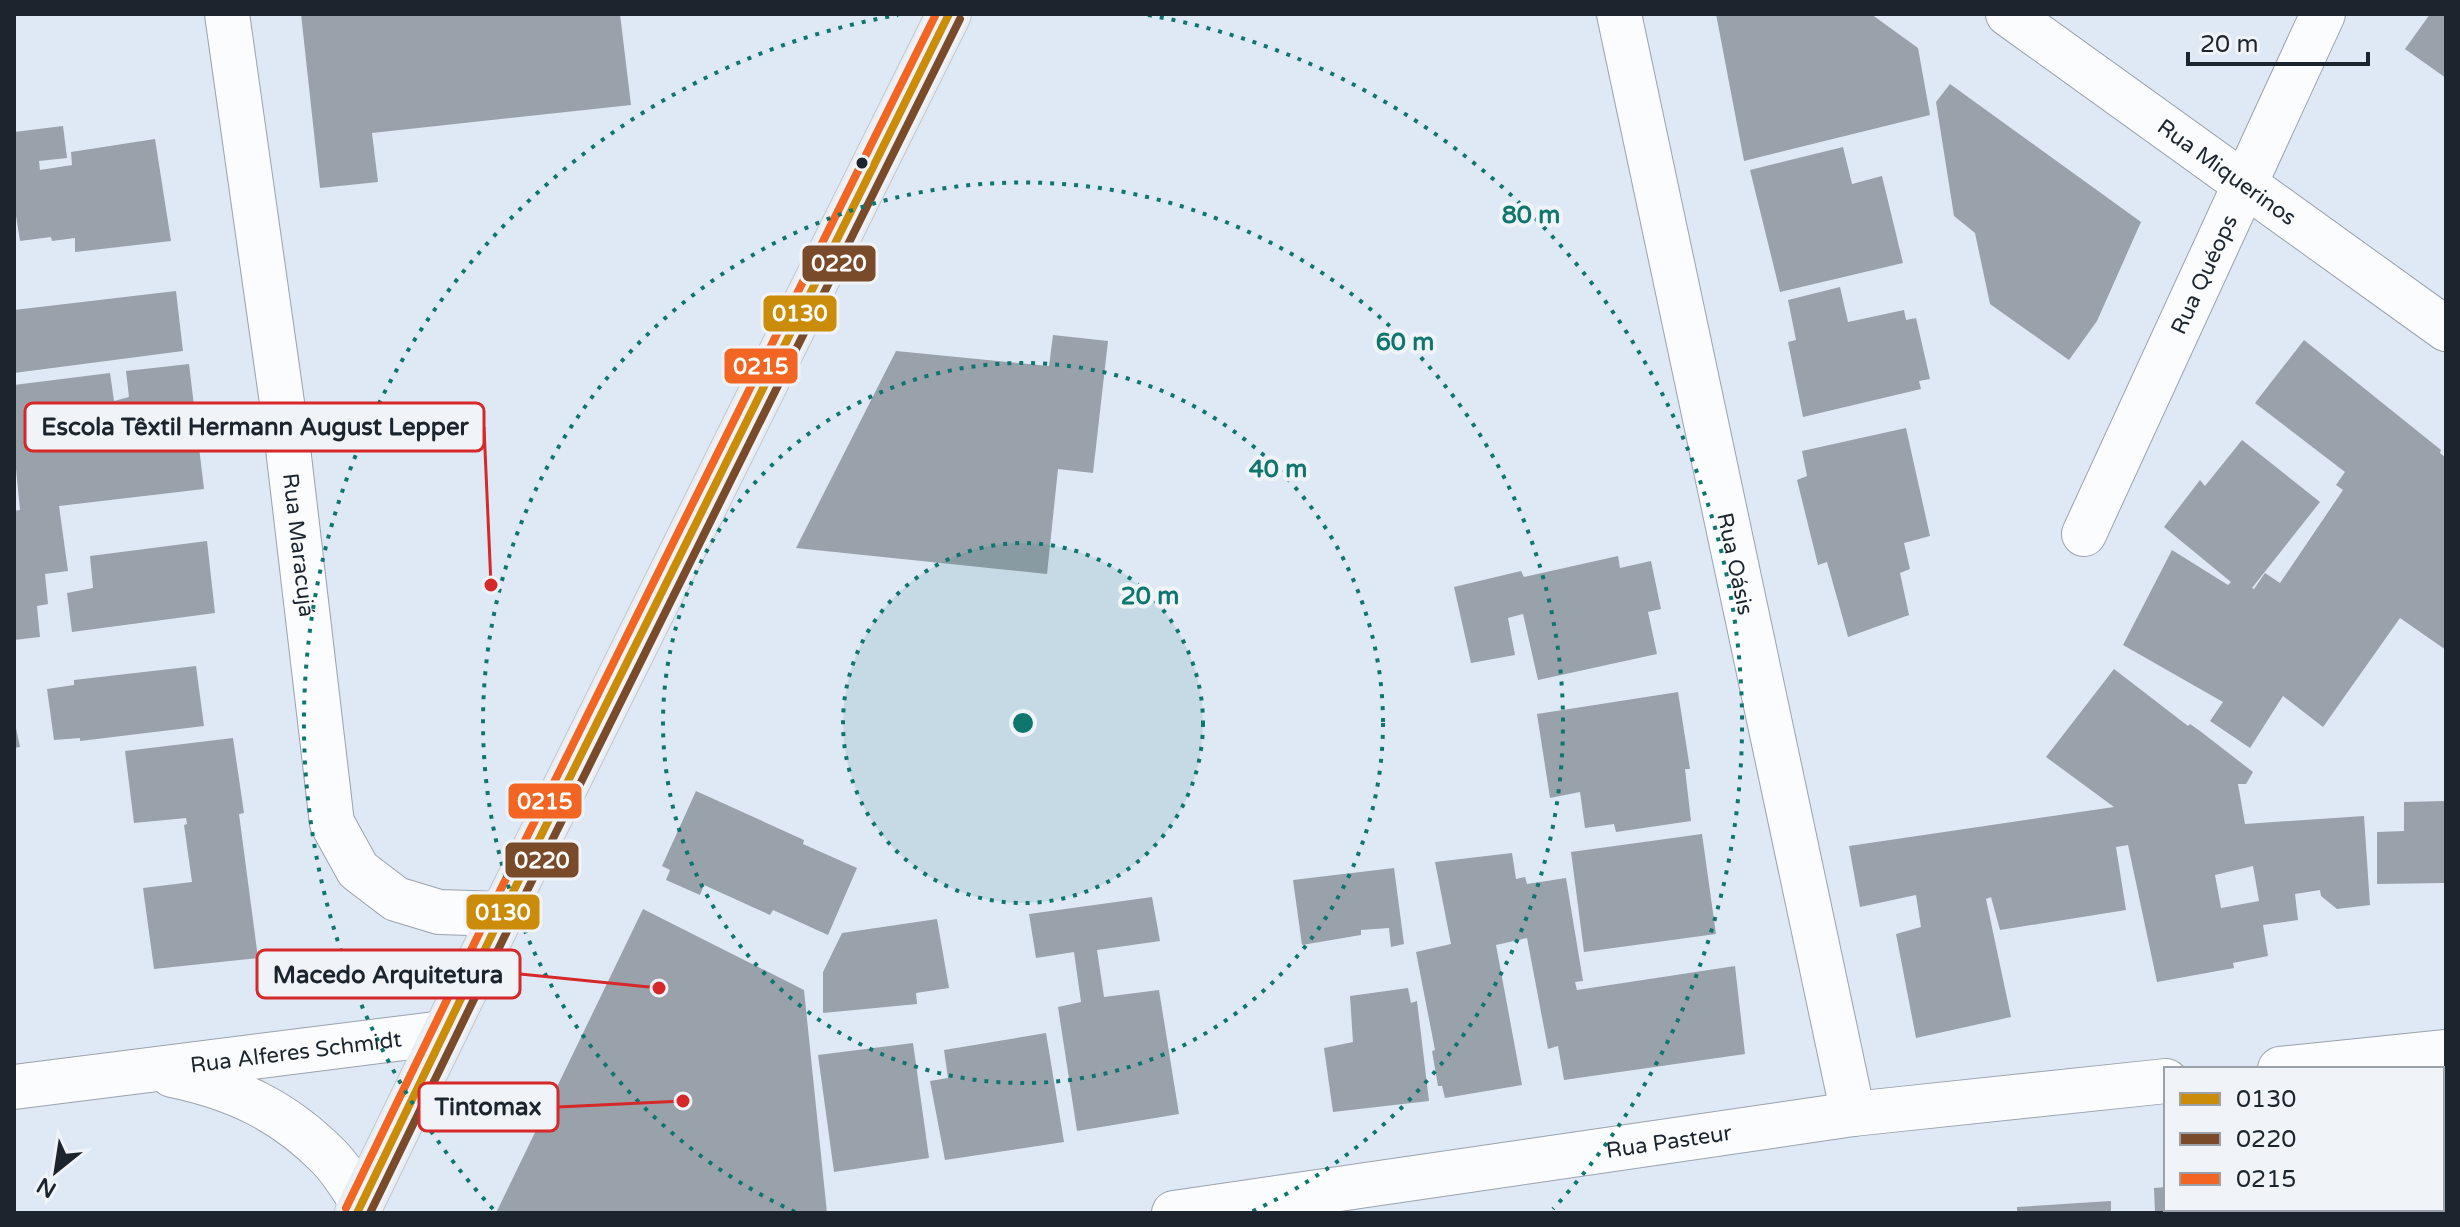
<svg xmlns="http://www.w3.org/2000/svg" width="2460" height="1227" font-family="'Varela Round',sans-serif">
	<style>
		.building { fill: #99a1ab; fill-rule: evenodd }
		.lines { fill: none; stroke-linecap: round; stroke-linejoin: round }
		.street-casing { stroke: #9aa2ac; stroke-width: 46 }
		.primary-casing { stroke: #c2c7cd; stroke-width: 46 }
		.street { stroke: #fafcfe; stroke-width: 44 }
		.primary { stroke: #e8eef4; stroke-width: 44 }
		.bus-1-casing { stroke: #f0f4f9; stroke-width: 14 }
		.bus-2-casing { stroke: #f0f4f9; stroke-width: 14 }
		.bus-3-casing { stroke: #f0f4f9; stroke-width: 14 }
		.bus-1 { stroke: #cb8c09; stroke-width: 8 }
		.bus-2 { stroke: #7a4b2a; stroke-width: 8 }
		.bus-3 { stroke: #f26522; stroke-width: 8 }
		.ring { fill: none; stroke: #0f766e; stroke-width: 4; stroke-dasharray: 4 8 }
		.bus-dot { fill: #1c252e; stroke: #f0f4f9; stroke-width: 3 }
		.labels { text-anchor: middle; stroke-width: 8; stroke-linejoin: round; paint-order: stroke }
		.street-label { font-size: 22px; fill: #1c252e; stroke: #f0f4f9 }
		.centre { fill: #0f766e; stroke: #f0f4f9; stroke-width: 4 }
		.ring-label { font-size: 24px; text-anchor: middle; font-weight: bold; fill: #0f766e; stroke: #f0f4f9; stroke-width: 8; stroke-linejoin: round; paint-order: stroke }
		.leader { fill: none; stroke: #d62828; stroke-width: 3 }
		.callout-dot { fill: #d62828; stroke: #f0f4f9; stroke-width: 3 }
		.callout { fill: #f0f4f9; stroke: #d62828; stroke-width: 3 }
		.callout-label { font-size: 24px; text-anchor: middle; font-weight: bold; fill: #1c252e }
		.line-badge { stroke: #f0f4f9; stroke-width: 3 }
		.badge-label { font-size: 22px; text-anchor: middle; font-weight: bold; fill: #fff }
	</style>
	<rect width="100%" height="100%" fill="#dfe9f5"/>
	<!-- building -->
	<path class="building" d="M301,14H620L631,105L372,133L378,182L320,188Z
		M1716,14H1871L1918,48L1930,115L1744,161Z
		M2430,14H2446V78L2405,49Z
		M1950,84L2141,222L2097,321L2069,360L1990,304L1975,233L1954,216L1936,102Z
		M63,126L67,158L39,161L40,170L72,165L71,152L155,139L171,241L75,252V238L52,241L51,237L20,241L14,203V132Z
		M1843,147L1852,184L1882,176L1903,263L1780,292L1750,170Z
		M1840,287L1848,322L1904,310L1906,320L1916,318L1930,379L1919,381L1921,389L1803,417L1788,342L1796,340L1788,300Z
		M176,291L183,351L14,373V310Z
		M1053,335L1108,341L1093,473L1058,469L1047,574L796,548L896,351L1049,366Z
		M2304,340L2441,450L2440,453L2446,458V650L2400,618L2323,727L2283,696L2250,748L2210,721L2223,702L2123,645L2172,550L2228,585L2231,582L2164,527L2200,480L2205,486L2242,440L2320,502L2252,588L2254,589L2265,573L2280,583L2343,490L2336,485L2345,472L2255,403Z
		M189,364L204,489L59,506L68,571L45,574L48,604L37,606L40,637L14,640V511L20,510L14,448V385L110,373L114,401L129,397L126,371Z
		M1906,428L1930,536L1904,543L1910,569L1900,573L1909,615L1848,637L1827,562L1818,565L1797,480L1807,476L1802,451Z
		M207,541L215,613L72,632L67,593L93,588L90,556Z
		M1618,556L1620,568L1651,561L1661,609L1648,612L1657,654L1538,680L1523,614L1508,618L1515,655L1471,663L1454,587L1521,571L1524,577Z
		M196,666L204,726L80,741V738L54,740L47,689L74,685V680Z
		M2114,669L2188,726L2190,724L2200,731L2253,772L2246,784H2238L2245,824L2364,816L2370,905L2337,909L2321,896L2320,890L2295,894L2298,920L2263,925L2268,956L2233,963L2234,968L2157,982L2128,845L2116,847L2126,910L2000,930L1991,897L1986,899L2011,1017L1916,1038L1896,934L1921,927L1916,895L1860,907L1849,846L2114,807L2046,757ZM2253,866L2259,901L2221,908L2215,875Z
		M1678,692L1690,769H1685L1691,821L1616,832L1614,824L1585,828L1580,792L1550,798L1537,714Z
		M14,719L20,747L14,748Z
		M233,738L244,813L239,814L258,958L154,969L143,888L192,882L184,825L187,824L186,818L134,823L125,751Z
		M696,791L804,840L803,844L857,868L828,935L773,910L770,915L704,885L700,895L666,880L670,870L662,866Z
		M2446,801V883L2377,884V832L2404,831V802Z
		M1702,834L1716,934L1584,952L1571,852Z
		M1512,853L1516,879L1525,877L1527,884L1566,878L1583,981L1575,982L1577,990L1735,966L1745,1054L1564,1080L1558,1046L1548,1049L1527,938L1496,945L1522,1085L1445,1098L1442,1086H1438L1432,1051L1435,1050L1416,952L1451,944L1435,862Z
		M1394,868L1404,944L1391,947L1389,928L1361,930V935L1302,945L1293,880Z
		M1152,897L1160,941L1097,950L1104,997L1159,990L1179,1114L1077,1131L1058,1007L1081,1002L1074,952L1036,958L1029,914Z
		M643,909L804,990L827,1213H496Z
		M937,919L949,988L916,993L917,1004L823,1013V972L842,933Z
		M1408,988L1411,1003L1417,1001L1429,1101L1333,1112L1324,1048L1353,1042L1350,996Z
		M1046,1033L1064,1142L945,1160L930,1081L948,1078L944,1050Z
		M913,1043L929,1158L834,1172L818,1055Z
		M2442,1153H2446V1213H2421V1209H2442Z
		M2166,1187V1209H2236V1213H2155L2154,1188Z
		M2111,1201V1213H2017V1207Z
		M2299,1209H2392V1213H2299Z"/>
	<g class="lines">
		<defs>
			<g id="street">
				<path id="s1" d="M227,14L286,431L332,823L358,870L396,899L439,912L502,914"/>
				<path id="s2" d="M1619,14L1853,1114"/>
				<path id="s3" d="M2008,14L2446,329"/>
				<path id="s4" d="M2084,534L2323,14"/>
				<path d="M2280,1069L2446,1052"/>
				<path d="M172,1075C235,1088 284,1111 329,1157C342,1170 352,1188 362,1202"/>
				<path id="s5" d="M14,1087L443,1033"/>
				<path id="s6" d="M1174,1213L1853,1114L2166,1081"/>
			</g>
			<path id="primary" d="M357,1213L502,914L949,14"/>
		</defs>
		<!-- street casing -->
		<use href="#street" class="street-casing"/>
		<!-- primary casing -->
		<use href="#primary" class="primary-casing"/>
		<!-- street -->
		<use href="#street" class="street"/>
		<!-- primary -->
		<use href="#primary" class="primary"/>
		<defs>
			<path id="bus-1" d="M357,1213L502,914L949,14"/>
			<path id="bus-2" d="M370,1213L513,919L960,19"/>
			<path id="bus-3" d="M346,1208L491,909L936,14"/>
		</defs>
		<!-- bus-1 casing -->
		<use href="#bus-1" class="bus-1-casing"/>
		<!-- bus-2 casing -->
		<use href="#bus-2" class="bus-2-casing"/>
		<!-- bus-3 casing -->
		<use href="#bus-3" class="bus-3-casing"/>
		<!-- bus-1 -->
		<use href="#bus-1" class="bus-1"/>
		<!-- bus-2 -->
		<use href="#bus-2" class="bus-2"/>
		<!-- bus-3 -->
		<use href="#bus-3" class="bus-3"/>
	</g>
	<!-- distance rings -->
	<circle cx="1023" cy="723" r="180" fill="#0f766e" fill-opacity=".12"/>
	<g class="ring">
		<circle cx="1023" cy="723" r="180"/>
		<circle cx="1023" cy="723" r="360"/>
		<path d="M795 1212A540 540 0 1 1 1251 1212"/>
		<path d="M493 1209A719 719 0 0 1 898 15M1148 15A719 719 0 0 1 1553 1209"/>
	</g>
	<!-- markers -->
	<circle class="bus-dot" cx="862" cy="163" r="7"/>
	<g class="labels">
		<!-- street labels -->
		<g class="street-label">
			<text dy="8" stroke="none"><textPath href="#s3" startOffset="270">Rua Miquerinos</textPath></text>
			<text dy="8" stroke="none"><textPath href="#s4" startOffset="286">Rua Quéops</textPath></text>
			<text dy="8" stroke="none"><textPath href="#s1" startOffset="536">Rua Maracujá</textPath></text>
			<text dy="8" stroke="none"><textPath href="#s2" startOffset="562">Rua Oásis</textPath></text>
			<text dy="8" stroke="none"><textPath href="#s5" startOffset="284">Rua Alferes Schmidt</textPath></text>
			<text dy="8" stroke="none"><textPath href="#s6" startOffset="500">Rua Pasteur</textPath></text>
		</g>
	</g>
	<circle cx="1023" cy="723" r="12" class="centre"/>
	<g class="ring-label">
		<text x="1531" y="223">80 m</text>
		<text x="1405" y="350">60 m</text>
		<text x="1278" y="477">40 m</text>
		<text x="1150" y="604">20 m</text>
	</g>
	<!-- callouts -->
	<path class="leader" d="M491 585L484 427M659 988L520 974M683 1101L558 1107"/>
	<g class="callout-dot">
		<circle cx="491" cy="585" r="8"/>
		<circle cx="659" cy="988" r="8"/>
		<circle cx="683" cy="1101" r="8"/>
	</g>
	<g class="callout">
		<rect x="25" y="403" width="459" height="48" rx="8"/>
		<rect x="257" y="950" width="263" height="48" rx="8"/>
		<rect x="419" y="1083" width="139" height="48" rx="8"/>
	</g>
	<g class="callout-label">
		<text x="255" y="435">Escola Têxtil Hermann August Lepper</text>
		<text x="388" y="983">Macedo Arquitetura</text>
		<text x="488" y="1115">Tintomax</text>
	</g>
	<g class="line-badge">
		<rect x="801" y="244" width="76" height="39" rx="8" fill="#7a4b2a"/>
		<rect x="762" y="294" width="76" height="39" rx="8" fill="#cb8c09"/>
		<rect x="723" y="347" width="76" height="38" rx="8" fill="#f26522"/>
		<rect x="507" y="782" width="76" height="38" rx="8" fill="#f26522"/>
		<rect x="504" y="841" width="76" height="38" rx="8" fill="#7a4b2a"/>
		<rect x="465" y="893" width="76" height="38" rx="8" fill="#cb8c09"/>
	</g>
	<g class="badge-label">
		<text x="839" y="271">0220</text>
		<text x="800" y="321">0130</text>
		<text x="761" y="374">0215</text>
		<text x="545" y="809">0215</text>
		<text x="542" y="868">0220</text>
		<text x="503" y="920">0130</text>
	</g>
	<!-- border -->
	<rect width="2460" height="1227" fill="none" stroke="#1c252e" stroke-width="32"/>
	<!-- legend -->
	<rect x="2164" y="1067" width="280" height="144" fill="#f0f4f9" stroke="#9ba1a8" stroke-width="2"/>
	<rect x="2180" y="1093" width="40" height="12" fill="#cb8c09" stroke="#9ba1a8" stroke-width="2"/>
	<text x="2236" y="1107" font-size="24" fill="#1c252e">0130</text>
	<rect x="2180" y="1133" width="40" height="12" fill="#7a4b2a" stroke="#9ba1a8" stroke-width="2"/>
	<text x="2236" y="1147" font-size="24" fill="#1c252e">0220</text>
	<rect x="2180" y="1173" width="40" height="12" fill="#f26522" stroke="#9ba1a8" stroke-width="2"/>
	<text x="2236" y="1187" font-size="24" fill="#1c252e">0215</text>
	<!-- north arrow -->
	<g transform="translate(56 1171) rotate(210)" stroke="#f0f4f9" stroke-width="6" paint-order="stroke">
	<path d="M0-6L14 30L0 20L-14 30Z" fill="#1c252e"/>
	<text y="-12" font-size="22" font-weight="bold" text-anchor="middle" fill="#1c252e">N</text>
	</g>
	<!-- scale -->
	<path d="M2188 52v12h180v-12" fill="none" stroke="#1c252e" stroke-width="4"/>
	<text x="2200" y="52" font-size="24" fill="#1c252e" stroke="#f0f4f9" stroke-width="6" paint-order="stroke">20 m</text>
</svg>
